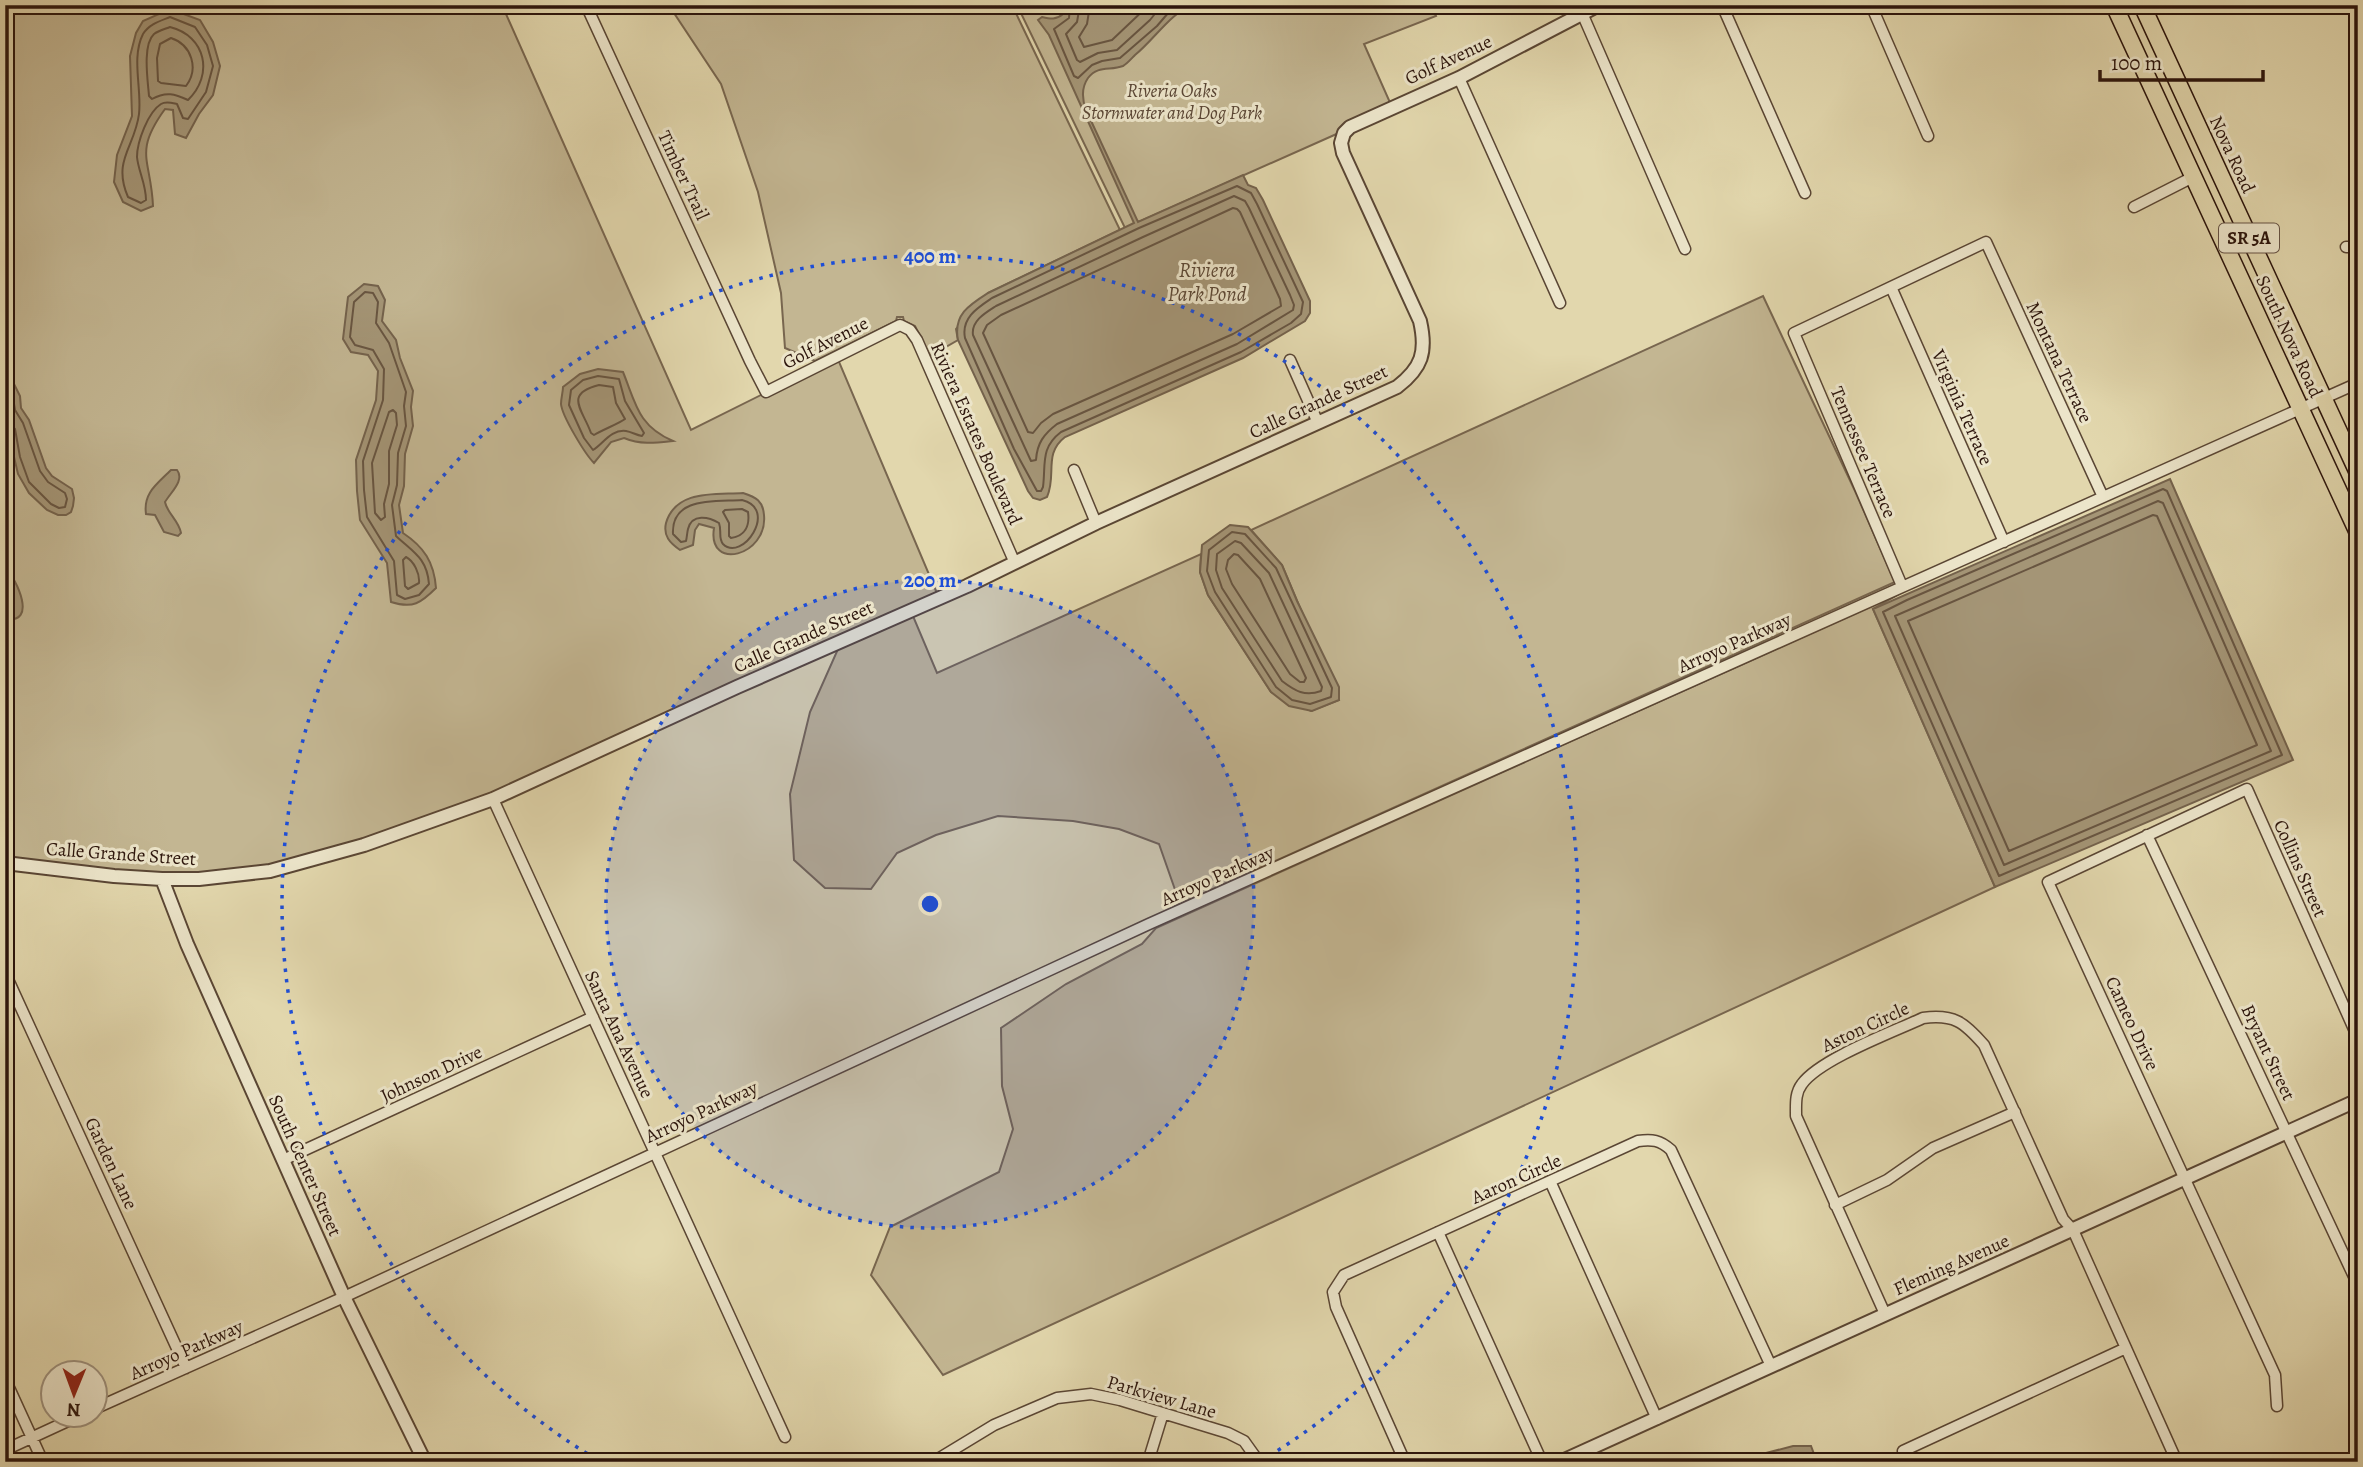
<svg xmlns="http://www.w3.org/2000/svg" width="2363" height="1467" font-family="Alegreya,serif">
	<style>
		.green { fill: #c3b692; stroke: #78664f; stroke-width: 2 }
		.water { fill: #a49576; stroke: #74624c; stroke-width: 2 }
		.lines { fill: none; stroke-linecap: round; stroke-linejoin: round }
		.shore { stroke: #685541; stroke-width: 2 }
		.minor-casing { stroke: #5a4634; stroke-width: 13 }
		.tertiary-casing { stroke: #5a4634; stroke-width: 16 }
		.primary-casing { stroke: #2c150c; stroke-width: 19 }
		.minor { stroke: #ece5ca; stroke-width: 10 }
		.tertiary { stroke: #ece5ca; stroke-width: 12 }
		.primary { stroke: #e2d7ad; stroke-width: 16 }
		.ring { fill: none; stroke: #1d4ed8; stroke-width: 3.5; stroke-dasharray: 3.5 7 }
		.labels { text-anchor: middle; stroke-width: 6; stroke-linejoin: round; paint-order: stroke }
		.shield { fill: #ece5ca; stroke: #665345; stroke-width: 2 }
		.shield-label { font-size: 18px; font-weight: bold; fill: #2c150c }
		.street-label { font-size: 19px; fill: #2c150c; stroke: #ece5ca }
		.park-label { font-size: 19px; font-style: italic; fill: #594534; stroke: #ece5ca }
		.water-label { font-size: 21px; font-style: italic; fill: #5c4836; stroke: #ece5ca }
		.centre { fill: #1d4ed8; stroke: #ece5ca; stroke-width: 3.5 }
		.ring-label { font-size: 21px; text-anchor: middle; font-weight: bold; fill: #1d4ed8; stroke: #ece5ca; stroke-width: 6; stroke-linejoin: round; paint-order: stroke }
	</style>
	<rect width="100%" height="100%" fill="#e2d7ad"/>
	<filter id="stains"><feTurbulence type="fractalNoise" baseFrequency=".00286" numOctaves="4"/><feColorMatrix values="0 0 0 0 .2 0 0 0 0 .09 0 0 0 0 .02 0 0 0 .5 -.17"/></filter>
	<radialGradient id="worn" r=".72"><stop offset=".6" stop-color="#630" stop-opacity="0"/><stop offset="1" stop-color="#630" stop-opacity=".3"/></radialGradient>
	<!-- green -->
	<path class="green" d="M29,5H502L691,430L837,357L939,598L493,799L270,871L162,879L5,864V16Z
		M672,5H1012L1120,230L988,293L956,329L958,340L930,356L915,326L904,321L903,317H897L896,321L815,361L785,348L781,293L758,192L721,84L674,13Z
		M1017,5H1431L1436,16L1364,44L1392,107L1350,128L1125,228Z
		M1763,296L1855,491L1895,582L1175,906L1179,901L1159,844L1119,829L1073,821L998,816L936,835L897,853L871,889L825,888L794,860L790,794L810,712L838,649L913,616L937,673L1201,554L1200,572L1208,595L1271,692L1311,711L1339,700L1282,565L1251,530Z
		M1903,592L1873,609L1995,887L943,1375L871,1275L890,1227L999,1172L1013,1129L1002,1086L1001,1028L1066,984L1142,944L1156,928Z"/>
	<!-- water -->
	<path class="water" d="M1063,5H1193C1171,12 1154,40 1135,55C1132,58 1127,64 1123,66C1110,71 1098,65 1088,78C1081,88 1082,99 1086,110L1138,222L1243,175L1248,185L1256,188L1263,200L1310,301V313L1305,321L1243,358L1065,437C1043,454 1057,475 1047,497L1040,500L1033,498L1028,491L958,340C953,315 969,305 988,293L1134,223L1049,35L1038,20L1042,17C1051,19 1056,20 1063,14Z
		M170,9L200,20L213,42L220,66L213,95L199,114L186,138L175,134L173,110L165,109C133,153 151,159 153,206L141,211L123,202L114,182L117,155L132,116L130,56L136,33L143,21Z
		M364,284L378,286L385,300L382,321L396,340L400,358L413,391L411,407L413,426L405,454L404,486L399,505L403,533C424,547 434,562 436,588C421,603 413,609 391,602L387,563L360,520L357,491L356,460L376,400L378,371L368,355L351,352L343,339L348,297Z
		M5,357L11,378L20,396L21,408L29,420L46,468L52,476L72,489L74,498L73,506L71,512L66,515H58L47,510L29,493L18,474L5,419Z
		M598,369L623,372C636,404 638,426 673,441C655,443 641,445 624,438L611,442L594,463C585,454 562,416 561,404C561,398 563,392 563,387L580,374Z
		M171,470H177C185,480 171,492 165,502C167,513 179,521 181,533L178,536L164,532L155,515L146,514C143,493 157,484 171,470Z
		M2170,479L2293,760L1995,887L1873,609Z
		M743,493C756,497 763,501 764,515C768,556 707,572 714,528L699,524L695,530L693,545L680,550C670,543 663,536 666,523C676,489 716,495 743,493Z
		M1230,525L1248,527L1282,565L1297,601L1339,687V700L1312,711L1289,706L1271,692L1208,595L1200,572L1202,545Z
		M5,567C17,580 38,624 5,619Z
		M1793,1446H1811L1817,1462H1742L1751,1457Z"/>
	<g class="lines">
		<!-- shore -->
		<path class="shore" d="M1070,5L1069,18L1054,29L1074,76L1078,78L1092,65L1102,61L1120,58L1157,26L1175,5
			M1080,5L1077,22L1066,34L1077,60L1080,62L1098,53L1117,50L1150,20L1162,5
			M1090,5L1087,24L1079,37L1084,47L1112,40L1149,5
			M170,17L195,27L207,45L213,66L206,92L188,119L183,118L177,104C172,103 166,101 161,104C148,112 137,142 137,157C138,170 146,184 146,200L141,203L128,197C112,160 135,147 139,114C142,89 131,58 143,34C149,24 160,21 170,17Z
			M170,27C206,36 214,75 188,100C175,94 166,91 152,99L149,96C148,82 142,45 154,34C158,31 165,29 170,27Z
			M171,38C192,45 199,69 186,86L161,83L158,81L157,58L160,44Z
			M1237,186L1251,193L1257,204L1303,302L1301,314L1291,323L1241,352L1061,432C1040,448 1046,464 1043,487L1041,491H1037L1014,449L965,338C961,318 977,308 992,298L1139,228Z
			M1234,196L1245,201L1249,208L1290,295L1294,305L1293,310L1237,344L1057,424C1044,434 1037,443 1036,460L1031,461L973,335C971,321 985,313 996,306L1143,237Z
			M1233,208L1237,209L1240,212L1280,299L1281,306L1233,334L1053,414L1041,423L1033,433L1028,432L983,333L987,325L1001,315Z
			M365,292L373,293L378,302L376,323L389,343L406,392L404,406L406,426L398,453L397,485L392,505L396,536C413,552 427,558 429,584L419,595L405,599L397,595L394,561L367,517L364,490L363,461L383,400L384,369L373,350L355,345L350,337L354,302Z
			M598,376L619,379L625,401L644,433L642,436C636,435 632,432 626,431C611,429 603,444 593,450L584,438L569,405L571,390L583,380Z
			M5,383L13,398L15,410L23,423L40,471L48,482L65,493L67,499L65,507L59,508L51,504L29,482L20,457L15,429L11,425L5,424
			M599,385L613,387L616,403L625,419C620,423 602,430 594,435L591,433C583,410 563,394 599,385Z
			M393,410L396,413L397,425L389,451V484L384,504L385,517L381,520L375,513L372,463L389,412Z
			M2163,489L2167,491L2282,755L1999,876L1883,612L1907,600Z
			M742,500C779,509 742,563 723,544C718,538 722,531 719,523C709,517 692,513 688,529C687,533 687,537 686,541L681,542L673,534C671,496 716,502 742,500Z
			M2158,501L2163,503L2271,751L2004,865L1895,616Z
			M742,509L748,512C750,526 745,536 731,538L729,536V523L723,512L725,510Z
			M2153,515L2157,516L2257,745L2009,851L1908,621Z
			M1232,532L1245,534L1276,568L1332,688L1331,697L1310,704L1292,700L1276,687L1215,592L1207,571L1209,550Z
			M1235,541L1241,543L1269,573L1322,687L1321,691C1305,697 1295,691 1282,681L1222,588L1216,570L1217,554Z
			M1234,554L1238,555L1260,579L1306,678L1304,682H1300L1290,674L1232,584L1226,569L1228,560Z
			M406,557C414,561 420,574 419,583L408,589L405,586L403,560Z"/>
		<defs>
			<path id="minor" d="M586,5L750,361L766,392L900,325L910,330L917,340L1014,561
				M1722,5L1805,193
				M1871,5L1928,136
				M1582,13L1685,249
				M1459,78L1560,303
				M2134,207L2193,177
				M2346,247H2358
				M1891,287L2004,542
				M1290,360L1318,423
				M1074,470L1096,523
				M1902,586L1794,333L1986,242L2103,497
				M493,799L785,1437
				M2147,835L2358,1285
				M5,973L186,1368
				M283,1160L593,1017
				M1550,1181L1657,1419
				M1835,1205L1887,1180L1933,1148L2015,1112
				M1438,1232L1542,1462
				M1885,1314L1796,1116C1796,1104 1795,1093 1802,1084C1820,1059 1893,1032 1923,1018C1954,1014 1964,1022 1984,1045L2063,1219L2073,1230L2177,1462
				M5,1379L43,1462
				M2277,1406L2275,1375L2048,882L2247,789L2358,1038
				M94,1409L344,1297L1149,924L2358,383
				M5,1450L83,1414
				M1903,1451L2126,1348
				M933,1462L994,1425L1057,1398L1091,1394L1120,1400L1228,1433L1244,1441L1259,1462
				M1148,1462L1163,1413
				M1405,1462L1336,1307L1333,1292L1344,1275L1638,1141C1652,1139 1660,1140 1671,1150L1771,1366"/>
			<path id="tertiary" d="M5,863L114,876L162,879H199L270,871L364,845L493,799L737,687L967,586L1096,523L1397,387C1422,368 1427,352 1420,321L1343,153L1341,143L1344,133L1350,127L1459,78L1599,5
				M162,879L187,944L344,1297L425,1462
				M1560,1462L2358,1100"/>
			<path id="primary" d="M2114,5L2358,533
				M2142,5L2358,473"/>
		</defs>
		<!-- minor casing -->
		<use href="#minor" class="minor-casing"/>
		<!-- tertiary casing -->
		<use href="#tertiary" class="tertiary-casing"/>
		<!-- primary casing -->
		<use href="#primary" class="primary-casing"/>
		<!-- minor -->
		<use href="#minor" class="minor"/>
		<!-- tertiary -->
		<use href="#tertiary" class="tertiary"/>
		<!-- primary -->
		<use href="#primary" class="primary"/>
	</g>
	<!-- distance rings -->
	<circle cx="930" cy="904" r="324" fill="#1d4ed8" fill-opacity=".12"/>
	<g class="ring">
		<circle cx="930" cy="904" r="324"/>
		<path d="M596 1459A648 648 0 1 1 1264 1459"/>
	</g>
	<g class="labels">
		<!-- shield labels -->
		<rect class="shield" x="2219" y="223.5" width="60" height="29" rx="5"/>
		<g class="shield-label">
			<text x="2249" y="244">SR 5A</text>
		</g>
		<!-- street labels -->
		<g class="street-label">
			<text transform="translate(1448 59) rotate(-25)" y="7">Golf Avenue</text>
			<text transform="translate(2233 154) rotate(65)" y="7">Nova Road</text>
			<text transform="translate(684 175) rotate(65)" y="7">Timber Trail</text>
			<text transform="translate(2290 336) rotate(65)" y="7">South Nova Road</text>
			<text transform="translate(825 342) rotate(-27)" y="7">Golf Avenue</text>
			<text transform="translate(2060 362) rotate(65)" y="7">Montana Terrace</text>
			<text transform="translate(1318 401) rotate(-25)" y="7">Calle Grande Street</text>
			<text transform="translate(1963 407) rotate(66)" y="7">Virginia Terrace</text>
			<text transform="translate(977 433) rotate(66)" y="7">Riviera Estates Boulevard</text>
			<text transform="translate(1864 452) rotate(67)" y="7">Tennessee Terrace</text>
			<text transform="translate(803 636) rotate(-24)" y="7">Calle Grande Street</text>
			<text transform="translate(1734 642) rotate(-24)" y="7">Arroyo Parkway</text>
			<text transform="translate(121 853) rotate(4)" y="7">Calle Grande Street</text>
			<text transform="translate(2301 868) rotate(66)" y="7">Collins Street</text>
			<text transform="translate(1217 875) rotate(-24)" y="7">Arroyo Parkway</text>
			<text transform="translate(2133 1023) rotate(65)" y="7">Cameo Drive</text>
			<text transform="translate(1865 1026) rotate(-25)" y="7">Aston Circle</text>
			<text transform="translate(620 1034) rotate(65)" y="7">Santa Ana Avenue</text>
			<text transform="translate(2269 1052) rotate(65)" y="7">Bryant Street</text>
			<text transform="translate(431 1073) rotate(-25)" y="7">Johnson Drive</text>
			<text transform="translate(701 1111) rotate(-25)" y="7">Arroyo Parkway</text>
			<text transform="translate(112 1163) rotate(65)" y="7">Garden Lane</text>
			<text transform="translate(306 1165) rotate(66)" y="7">South Center Street</text>
			<text transform="translate(1516 1178) rotate(-24)" y="7">Aaron Circle</text>
			<text transform="translate(1951 1264) rotate(-24)" y="7">Fleming Avenue</text>
			<text transform="translate(186 1349) rotate(-24)" y="7">Arroyo Parkway</text>
			<text transform="translate(1162 1396) rotate(16)" y="7">Parkview Lane</text>
		</g>
		<!-- park labels -->
		<g class="park-label">
			<text x="1172" y="97">Riveria Oaks<tspan x="1172" dy="22">Stormwater and Dog Park</tspan></text>
		</g>
		<!-- water labels -->
		<g class="water-label">
			<text x="1207" y="277">Riviera<tspan x="1207" dy="24">Park Pond</tspan></text>
		</g>
	</g>
	<circle cx="930" cy="904" r="10" class="centre"/>
	<g class="ring-label">
		<text x="930" y="263">400 m</text>
		<text x="930" y="587">200 m</text>
	</g>
	<!-- margin -->
	<rect width="2363" height="1467" fill="none" stroke="#e2d7ad" stroke-width="28"/>
	<rect x="7" y="7" width="2349" height="1453" fill="none" stroke="#2c150c" stroke-width="3.5"/>
	<rect x="14" y="14" width="2335" height="1439" fill="none" stroke="#2c150c" stroke-width="2"/>
	<!-- north arrow -->
	<g transform="translate(74 1394) rotate(181)"><circle r="33" fill="#ece5ca" stroke="#9f927e" stroke-width="2"/>
	<path d="M0-5L12 26L0 18L-12 26Z" fill="#8f2418"/>
	<text y="-10" font-size="19" font-weight="bold" text-anchor="middle" fill="#2c150c">N</text>
	</g>
	<!-- scale -->
	<path d="M2100 70v10h163v-10" fill="none" stroke="#2c150c" stroke-width="3.5"/>
	<text x="2111" y="70" font-size="21" fill="#2c150c" stroke="#ece5ca" stroke-width="5" paint-order="stroke">100 m</text>
	<rect width="100%" height="100%" filter="url(#stains)"/>
	<rect width="100%" height="100%" fill="url(#worn)"/>
</svg>
